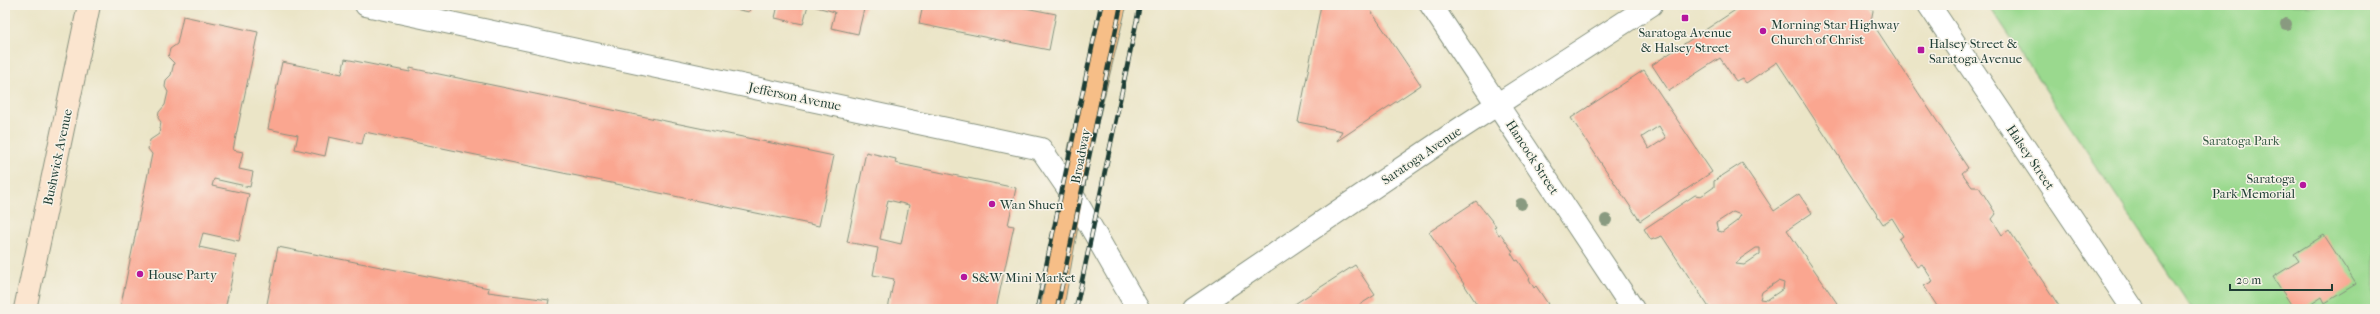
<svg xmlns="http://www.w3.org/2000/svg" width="2380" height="314" font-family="'IM FELL French Canon',serif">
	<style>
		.green { fill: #9ad98e; stroke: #5c8b61 }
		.building { fill: #faa690; fill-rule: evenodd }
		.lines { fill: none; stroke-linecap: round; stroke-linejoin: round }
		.minor-casing { stroke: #85917e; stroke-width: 24 }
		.secondary-casing { stroke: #85917e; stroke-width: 24 }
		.primary-casing { stroke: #85917e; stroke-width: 24 }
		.minor { stroke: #fff; stroke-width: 22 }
		.secondary { stroke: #fbe5cf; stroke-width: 22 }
		.primary { stroke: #f6be87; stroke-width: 22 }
		.rail-casing { stroke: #1f3d34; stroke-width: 4.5 }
		.rail { stroke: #f7f3e8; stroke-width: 3; stroke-dasharray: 9; stroke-linecap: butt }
		.tree { fill: #899a80 }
		.poi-dot { fill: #b5179e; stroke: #f7f3e8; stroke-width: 1.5 }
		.labels { text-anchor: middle; stroke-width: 3; stroke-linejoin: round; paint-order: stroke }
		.poi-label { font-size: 13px; fill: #1f3d34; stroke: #f7f3e8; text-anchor: start }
		.street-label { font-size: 13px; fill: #1f3d34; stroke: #f7f3e8 }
		.park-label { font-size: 13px; fill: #385c46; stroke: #f7f3e8 }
	</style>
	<rect width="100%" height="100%" fill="#f7f3e8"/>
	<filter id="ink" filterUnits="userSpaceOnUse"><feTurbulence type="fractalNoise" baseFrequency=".025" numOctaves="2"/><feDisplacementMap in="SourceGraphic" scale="8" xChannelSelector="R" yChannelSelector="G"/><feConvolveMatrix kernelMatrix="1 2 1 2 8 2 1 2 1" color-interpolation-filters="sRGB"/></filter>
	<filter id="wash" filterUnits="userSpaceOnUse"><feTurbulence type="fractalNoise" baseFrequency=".012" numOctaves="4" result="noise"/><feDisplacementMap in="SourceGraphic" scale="16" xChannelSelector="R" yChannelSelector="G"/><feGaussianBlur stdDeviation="0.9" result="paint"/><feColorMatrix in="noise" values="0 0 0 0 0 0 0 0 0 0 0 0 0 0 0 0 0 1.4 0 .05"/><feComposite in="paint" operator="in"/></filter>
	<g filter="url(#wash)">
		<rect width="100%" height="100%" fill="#ebe5c7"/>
		<!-- green -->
		<path class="green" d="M1989,5H2375V309H2192Z"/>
		<g id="blocks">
			<!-- building -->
			<path class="building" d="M716,5H751L749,12Z
				M778,5H808L803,24L775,18Z
				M809,5H865L858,34L831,28L835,12Z
				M923,5H1010L1056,14L1049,50L919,24Z
				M1321,5H1367L1421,85L1337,141L1342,131L1298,122Z
				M1743,5H1869L1873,11L1871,21L1968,168L1962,173L1972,187H1979L1996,214L1992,219L2002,235L2009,230L2061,309H1939L1924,286L1933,281L1922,264L1917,267L1899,239L1903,236L1892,218L1883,224L1777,62L1746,83L1742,78L1736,81L1720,58L1669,91L1652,65Z
				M183,16L258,32L233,150L243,152L239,169L253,172L250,187L214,179L212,186L249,194L239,241L203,233L199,247L236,255L232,278L225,309H120L152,154L148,149L150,140L159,134L161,122L158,118L159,112L165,105L168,92L165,87L166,80L171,75L174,63L168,57L170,49L177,44Z
				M345,59L410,72V68L834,156L819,226L365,132L362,144L329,137L325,156L295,149L298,135L268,129L282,62L342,74Z
				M1644,70L1712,172L1640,221L1571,118ZM1659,126L1666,138L1649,149L1642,137Z
				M866,152L896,159L895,163L1016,188L1008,225L1014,226L996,309H888L894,279L873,275L878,248L847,242ZM888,200L909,205L901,244L880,239Z
				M1742,163L1774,211L1799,194L1812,213L1787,230L1841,309H1710L1662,236L1651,240L1644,229L1695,195L1701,196L1714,187V181ZM1733,212L1741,215L1737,221L1722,232L1718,231L1716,223ZM1756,248H1760V254L1744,265L1736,264L1740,259ZM1778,281L1784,283L1783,289L1767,300L1760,299L1762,292Z
				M1476,201L1496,226L1494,227L1499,235L1501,234L1513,252L1511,253L1516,261L1518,260L1530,278L1529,279L1534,288L1536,286L1548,304L1546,305L1548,309H1480L1447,258L1429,232Z
				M2324,235L2356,284L2325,303L2322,297L2304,309H2294L2273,277L2299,261L2294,254Z
				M278,247L489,288L488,292L549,300L547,309H266Z
				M1355,265L1375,295L1353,309H1287Z"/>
		</g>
	</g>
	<g filter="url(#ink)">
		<use href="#blocks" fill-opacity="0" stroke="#85917e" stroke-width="1"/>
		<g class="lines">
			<defs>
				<path id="minor" d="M366,5L1041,149L1072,194L1138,309
					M1431,5L1633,309
					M1929,5L2133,309
					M1194,309L1461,128L1651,5"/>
				<path id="secondary" d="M25,309L89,5"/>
				<path id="primary" d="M1052,309L1080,148L1115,5"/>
			</defs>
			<!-- minor casing -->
			<use href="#minor" class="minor-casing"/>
			<!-- secondary casing -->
			<use href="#secondary" class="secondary-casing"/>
			<!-- primary casing -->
			<use href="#primary" class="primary-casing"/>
			<!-- minor -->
			<use href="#minor" class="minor"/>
			<!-- secondary -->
			<use href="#secondary" class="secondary"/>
			<!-- primary -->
			<use href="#primary" class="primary"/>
			<defs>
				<path id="rail" d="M1037,309L1101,5
					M1057,309L1121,5
					M1076,309L1140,5"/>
			</defs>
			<!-- rail casing -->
			<use href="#rail" class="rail-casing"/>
			<!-- rail -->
			<use href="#rail" class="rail"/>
		</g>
		<!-- trees -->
		<g class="tree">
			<circle cx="2286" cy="24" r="6"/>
			<circle cx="1521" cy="204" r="6"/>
			<circle cx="1606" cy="220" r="6"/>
		</g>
	</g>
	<!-- markers -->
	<g class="poi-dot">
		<rect x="1681" y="14" width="8" height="8" rx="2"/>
		<circle cx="1763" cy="31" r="4"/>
		<rect x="1917" y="46" width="8" height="8" rx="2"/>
		<circle cx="2303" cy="185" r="4"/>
		<circle cx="992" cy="204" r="4"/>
		<circle cx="140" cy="274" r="4"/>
		<circle cx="964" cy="277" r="4"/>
	</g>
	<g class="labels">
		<!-- poi labels -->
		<g class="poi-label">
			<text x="1771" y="29">Morning Star Highway<tspan x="1771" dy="15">Church of Christ</tspan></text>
			<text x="1685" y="37" text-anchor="middle">Saratoga Avenue<tspan x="1685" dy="15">&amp; Halsey Street</tspan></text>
			<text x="1929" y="48">Halsey Street &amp;<tspan x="1929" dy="15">Saratoga Avenue</tspan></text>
			<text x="2295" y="183" text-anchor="end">Saratoga<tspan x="2295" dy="15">Park Memorial</tspan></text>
			<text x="1000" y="209">Wan Shuen</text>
			<text x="148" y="279">House Party</text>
			<text x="972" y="282">S&amp;W Mini Market</text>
		</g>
		<!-- street labels -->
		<g class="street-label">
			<text transform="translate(795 96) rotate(12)" y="5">Jefferson Avenue</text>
			<text transform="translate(1421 155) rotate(-34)" y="5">Saratoga Avenue</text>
			<text transform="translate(1080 156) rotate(-79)" y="5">Broadway</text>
			<text transform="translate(57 157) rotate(-78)" y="5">Bushwick Avenue</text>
			<text transform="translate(1533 157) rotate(57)" y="5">Hancock Street</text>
			<text transform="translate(2031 157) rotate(56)" y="5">Halsey Street</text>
		</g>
		<!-- park labels -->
		<g class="park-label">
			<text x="2241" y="145">Saratoga Park</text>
		</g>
	</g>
	<!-- margin -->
	<rect width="2380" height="314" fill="none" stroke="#f7f3e8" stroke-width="20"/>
	<!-- scale -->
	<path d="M2230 284v6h102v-6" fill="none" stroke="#1f3d34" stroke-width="2"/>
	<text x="2236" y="284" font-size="12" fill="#1f3d34" stroke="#f7f3e8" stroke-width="3" paint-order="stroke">20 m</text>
</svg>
